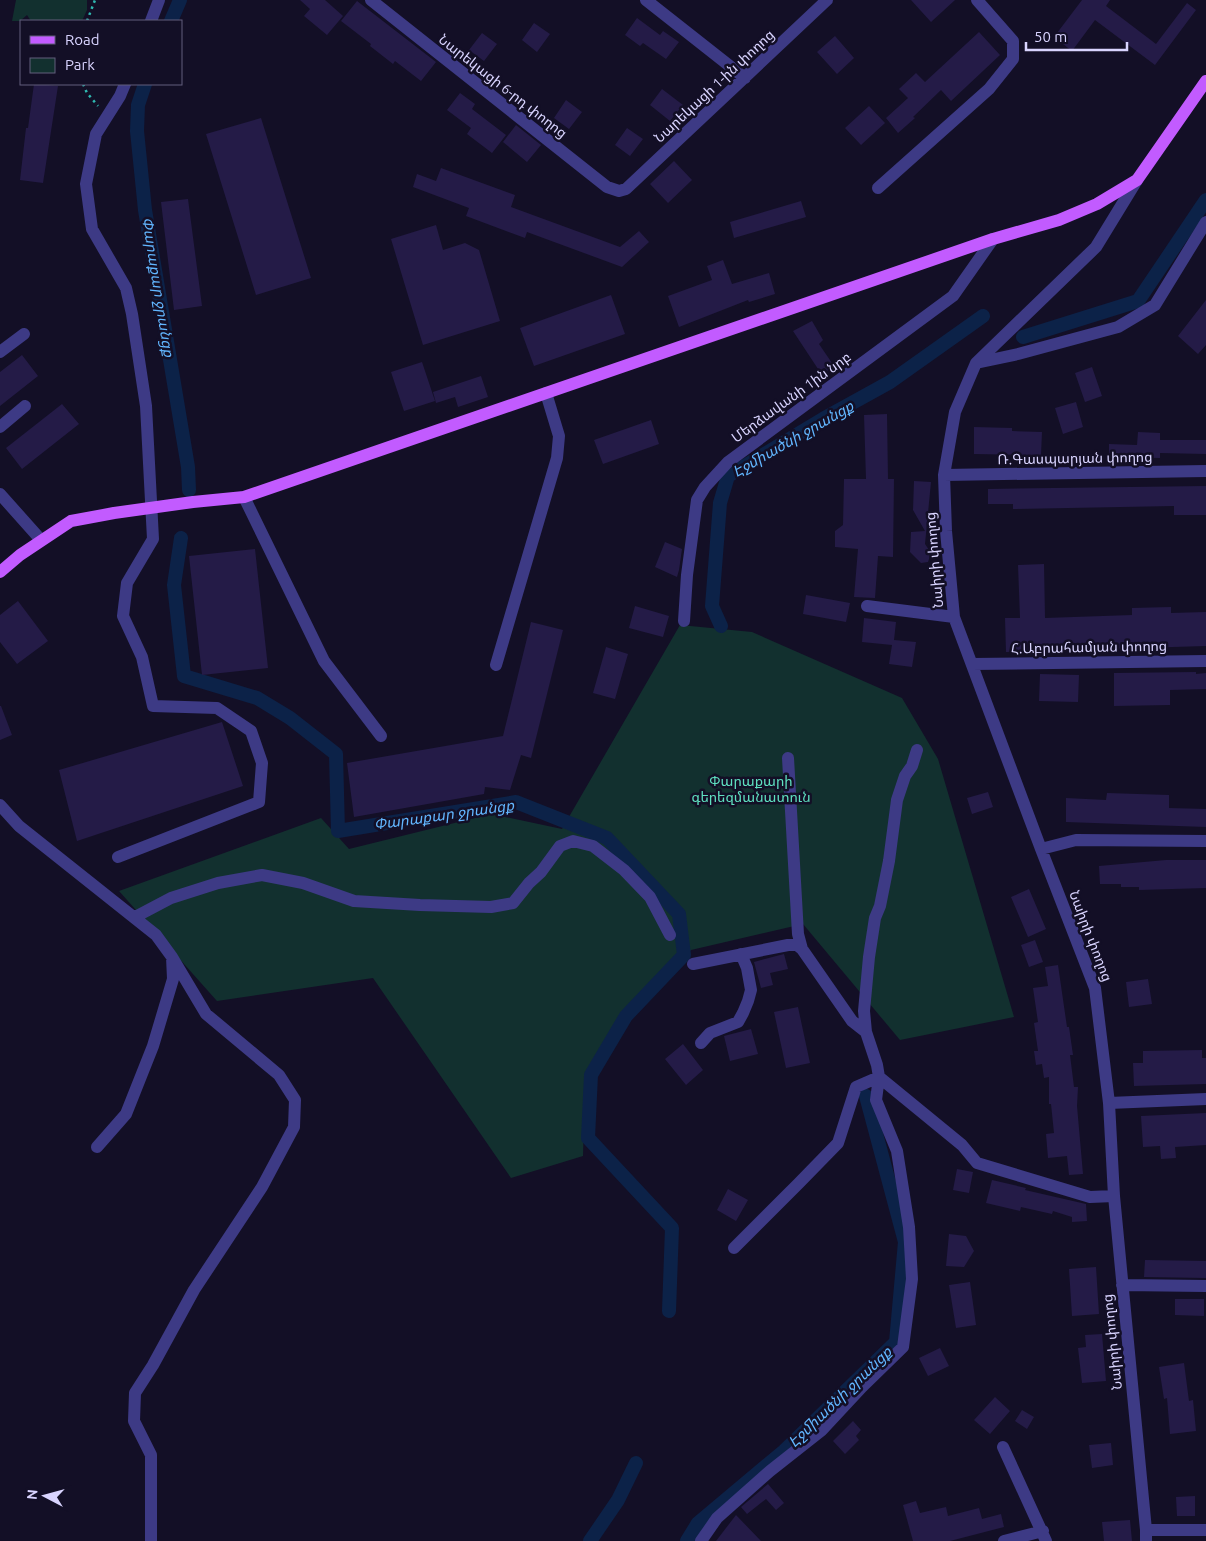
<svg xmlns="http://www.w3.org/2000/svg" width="1206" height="1541" font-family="Ubuntu,'Noto Sans Armenian',sans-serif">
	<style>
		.green { fill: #12302f }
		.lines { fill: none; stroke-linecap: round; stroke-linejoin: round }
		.canal { stroke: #0c2248; stroke-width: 14 }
		.building { fill: #241b47 }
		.path { stroke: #2fb8b0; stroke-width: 2.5; stroke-dasharray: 2.5 4; stroke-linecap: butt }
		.minor { stroke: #3d3a85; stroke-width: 12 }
		.major { stroke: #c25bff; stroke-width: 12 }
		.labels { text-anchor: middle; stroke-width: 5; stroke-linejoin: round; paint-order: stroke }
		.street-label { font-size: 14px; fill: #d9d4ff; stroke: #130f26 }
		.park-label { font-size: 14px; fill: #5fe0c0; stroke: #130f26 }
		.water-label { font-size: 15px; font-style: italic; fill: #62b6ff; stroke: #130f26 }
	</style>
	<rect width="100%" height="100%" fill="#130f26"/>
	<!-- green -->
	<path class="green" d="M16,0H87V10L82,21H31L27,15L20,21H12Z
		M680,625L752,632L902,698L938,759L1014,1017L900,1040L803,924L691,950L585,1074L583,1156L511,1178L373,978L217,1001L119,891L321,818L349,849L491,814L562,829Z"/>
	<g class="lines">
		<!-- canal -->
		<path class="canal" d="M171,21L180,0
			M145,84L138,105L137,131L145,210L188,467L189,490
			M1023,337L1138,301L1206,200
			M181,538L174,585L184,676L257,698L290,718L336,754L338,831L516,802L607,838L679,914L684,955L626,1016L591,1075L588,1138L672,1228L669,1311
			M721,626L712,606L720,503L728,476L823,419L890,382L983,316
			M590,1541L618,1500L636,1463
			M687,1541L698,1523L784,1451L896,1342L905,1242L866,1096"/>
	</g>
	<!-- building -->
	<path class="building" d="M300,0H325L343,16L327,35L304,16L310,9Z
		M911,0H955L931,22Z
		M1082,0H1110L1106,6L1156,44L1187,3L1196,10L1155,65L1095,20L1072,51L1054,37Z
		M357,1L436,62L421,81L395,61L393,64L370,46L371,44L341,21Z
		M637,18L660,35L663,31L679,42L666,59L643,43L640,46L625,35Z
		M534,23L550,34L537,52L522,40Z
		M979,32L1000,55L951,101L941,90L913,117L915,118L898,133L886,118L908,98L899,89L916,73L925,82Z
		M482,33L497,44L484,61L469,50Z
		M835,36L854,58L837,74L817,52Z
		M34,84L58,86L43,183L20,180L26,128H28Z
		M662,89L683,105L670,121L650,105Z
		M460,93L475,104L472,109L506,135L492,153L467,134L471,128L447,110Z
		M566,100L582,112L569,129L554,118Z
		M869,106L885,123L861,145L845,128Z
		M261,118L311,278L256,295L206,134Z
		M516,125L541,145L527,162L503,142Z
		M627,128L643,139L630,156L615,145Z
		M674,161L692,180L668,203L650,184Z
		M441,168L515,195L511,207L620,247L639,231L649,242L622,267L527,232L525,238L466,216L469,208L413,187L417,174L436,181Z
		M188,199L202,306L174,310L161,202Z
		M801,201L806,217L734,238L730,222Z
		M436,225L443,250L465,243L479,250L500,321L423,345L391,239Z
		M723,260L732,284L769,273L775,294L749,302L748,300L679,327L668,296L712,280L707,266Z
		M611,295L625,334L534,366L520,328Z
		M1206,300V345L1198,354L1178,336Z
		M812,321L823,340L819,344L834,366L822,375L793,331Z
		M22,355L38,376L0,406V372Z
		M422,362L435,401L404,411L391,372Z
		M1092,367L1102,396L1085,402L1075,373Z
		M481,376L488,397L458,407L455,397L436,403L433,392Z
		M1076,402L1083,427L1063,434L1055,408Z
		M62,404L79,424L22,469L6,448Z
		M887,414L888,479H894L893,557L878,556L875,598L854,597L858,549L835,547V531L843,525L844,479H866L864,415Z
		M651,420L659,444L603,464L594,440Z
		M974,427L1012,428V431L1042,432L1041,455L974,454Z
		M1138,432L1160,433V440H1206V454L1160,453V458L1109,457V444L1137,445Z
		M914,481L931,482L925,544L931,553L928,562L921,563L910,552L911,532L925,531L913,510Z
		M1206,486V515H1174V506L1013,509V504H988V489Z
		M665,542L682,549L679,570L677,577L655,567Z
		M255,549L268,668L202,675L189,556Z
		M1044,564L1045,618L1132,615V608L1171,607V613L1206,612V646L1006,652L1005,618H1020L1018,565Z
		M806,595L850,603L846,622L803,614Z
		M18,601L48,641L17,664L0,642V615Z
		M635,606L669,616L663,637L629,628Z
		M864,618L896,622L894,640L916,642L912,667L889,664L892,645L862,642Z
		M531,622L563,630L531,758L521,755L510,790L485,787L484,794L354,817L347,763L503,736Z
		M606,647L628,654L615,699L593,693Z
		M1196,672V674L1206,673V689L1170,690V705L1114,706V673Z
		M1040,674L1079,675L1078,702L1039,701Z
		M0,706H1L12,735L0,740Z
		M222,722L243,786L77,841L59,770Z
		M988,792L993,807L972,814L967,798Z
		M1107,793L1169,795V808L1206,809V827L1066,822V798L1106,800Z
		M1166,860H1206V888L1139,890V887H1121V884H1100L1099,866Z
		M1029,889L1046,929L1028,937L1011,897Z
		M1035,940L1043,962L1029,967L1021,945Z
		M784,954L788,969L770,973L773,985L761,988L754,962Z
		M1058,965L1067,1027H1069L1073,1055H1070L1074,1087H1078L1077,1106L1083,1174L1069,1175L1067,1156L1048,1158L1046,1134L1054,1133L1051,1104H1049V1077L1044,1078L1042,1064L1036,1065L1034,1051H1038L1034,1023L1038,1022L1033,988L1048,986L1045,967Z
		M1148,979L1152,1004L1129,1007L1126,982Z
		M798,1007L810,1063L786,1068L774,1012Z
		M751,1029L758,1054L730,1061L724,1036Z
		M683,1044L703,1070L686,1085L665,1059Z
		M1202,1050V1058H1206V1084L1134,1086L1133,1063H1143V1051Z
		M1206,1113V1145L1175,1147L1176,1158L1161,1159L1160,1146L1143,1147L1141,1116Z
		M957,1169L973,1172L969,1193L953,1190Z
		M992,1180L1026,1188L1025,1190L1086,1204L1087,1221L1072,1222V1217L1053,1211L1052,1214L1021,1207L1020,1211L986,1203Z
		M728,1189L748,1200L736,1221L717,1210Z
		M949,1234L966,1236L974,1251L964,1267L946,1266Z
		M1145,1260L1206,1261V1278L1144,1277Z
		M1096,1267L1099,1314L1072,1316L1069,1269Z
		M970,1282L976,1325L956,1328L949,1285Z
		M1175,1299H1204V1316L1175,1315Z
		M1102,1334L1106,1381L1082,1383L1078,1348L1086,1347L1085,1335Z
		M940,1348L949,1366L928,1376L919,1358Z
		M1184,1363L1189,1401L1193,1400L1196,1431L1170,1434L1167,1398L1164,1399L1159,1367Z
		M995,1397L1010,1411L990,1434L974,1420Z
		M1022,1410L1034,1417L1027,1429L1015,1421Z
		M853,1421L861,1430L856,1436L859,1440L845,1454L833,1441Z
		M1111,1443L1113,1465L1092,1468L1089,1445Z
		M768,1484L784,1503L776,1510L766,1499L747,1514L741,1507Z
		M1195,1496V1516H1177L1176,1497Z
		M916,1501L920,1513L946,1507L948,1516L979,1508L982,1519L1001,1514L1004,1527L950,1541H913L903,1505Z
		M736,1515L761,1541H716Z
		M1130,1520L1132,1541H1104L1102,1522Z"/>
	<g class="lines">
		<!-- path -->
		<path class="path" d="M87,21L95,0
			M83,84L87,93L98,106"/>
		<!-- minor -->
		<path class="minor" d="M371,0L607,187L619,191L626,189L827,0
			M646,0L745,78
			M151,21L159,0
			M1137,180L1096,247L976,363L955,412L944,475L946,531L954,617L1041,849L1095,988L1109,1103L1114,1196L1146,1530V1541
			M878,188L989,89L1013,59V41L977,0
			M0,352L24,334
			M976,363L1018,354L1118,327L1155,305L1206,222
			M0,427L25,406
			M944,475L1206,471
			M0,494L41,540
			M244,497L324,661L381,736
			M867,606L954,617
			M684,621L687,575L697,500L705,487L728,462L953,296L993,239
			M972,664L1206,661
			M496,665L557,458L559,436L546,393
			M788,758L798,934L802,949
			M0,805L19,826L156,935L172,957L173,979L153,1046L126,1114L97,1147
			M1041,849L1076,840L1206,841
			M118,857L259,802L262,763L251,731L217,708L153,706L142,657L123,616L127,583L153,539L146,406L132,314L126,288L92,229L86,184L96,134L120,96L125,84
			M135,917L171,898L218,883L262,875L303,883L354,901L420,905L491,907L513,903L529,883L541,872L560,846L573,841L593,846L624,870L650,897L670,935
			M693,964L788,945H797L802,949L852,1021L866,1032
			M701,1043L710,1033L738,1022L743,1013L748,1001L751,990L747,968L741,954
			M1109,1103L1206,1099
			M734,1248L799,1183L838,1143L856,1087L879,1077L962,1145L977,1163L1090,1197L1114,1196
			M1122,1285L1206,1286
			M1003,1447L1046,1541
			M1146,1530H1206
			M151,1541V1455L134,1421L135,1393L153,1365L194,1290L262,1187L294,1127L295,1100L279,1075L206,1014L172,957
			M701,1541L717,1518L770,1471L822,1430L862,1387L903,1347L912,1279L909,1227L897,1151L876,1100L879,1077L877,1065L866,1032L864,1011L869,957L875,918L880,906L889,861L897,800L905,776L912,766L917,750
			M1004,1541L1043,1531"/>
		<!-- major -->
		<path class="major" d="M0,572L20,555L71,521L114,513L193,502L244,497L993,239L1059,220L1097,204L1137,180L1206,81"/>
	</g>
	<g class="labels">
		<!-- street labels -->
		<g class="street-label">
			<text transform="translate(503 86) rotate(38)" y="5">Նարեկացի 6-րդ փողոց</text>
			<text transform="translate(714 86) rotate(-43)" y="5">Նարեկացի 1-ին փողոց</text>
			<text transform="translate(791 397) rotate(-36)" y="5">Մերձավանի 1ին նրբ</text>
			<text transform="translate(1075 458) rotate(-1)" y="5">Ռ.Գասպարյան փողոց</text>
			<text transform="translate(934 560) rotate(-95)" y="5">Նաիրի փողոց</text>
			<text transform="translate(1089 647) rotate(-1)" y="5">Հ.Աբրահամյան փողոց</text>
			<text transform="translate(1091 936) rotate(69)" y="5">Նաիրի փողոց</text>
			<text transform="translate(1112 1342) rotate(-96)" y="5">Նաիրի փողոց</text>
		</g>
		<!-- park labels -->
		<g class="park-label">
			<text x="751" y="786">Փարաքարի<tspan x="751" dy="16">գերեզմանատուն</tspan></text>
		</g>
		<!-- water labels -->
		<g class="water-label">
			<text transform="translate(158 287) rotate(81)" y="5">Փարաքար ջրանցք</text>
			<text transform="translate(793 439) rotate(-30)" y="5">Էջմիածնի ջրանցք</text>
			<text transform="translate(444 815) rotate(-8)" y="5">Փարաքար ջրանցք</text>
			<text transform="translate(840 1397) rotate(-44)" y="5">Էջմիածնի ջրանցք</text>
		</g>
	</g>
	<!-- legend -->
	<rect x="20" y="20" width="162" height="65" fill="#130f26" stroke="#625e7d"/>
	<rect x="30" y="36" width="25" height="8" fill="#c25bff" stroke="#625e7d"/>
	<text x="65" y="45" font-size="15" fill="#d9d4ff">Road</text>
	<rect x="30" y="58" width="25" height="15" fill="#12302f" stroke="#625e7d"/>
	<text x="65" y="70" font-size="15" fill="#d9d4ff">Park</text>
	<!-- north arrow -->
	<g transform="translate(45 1496) rotate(276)" stroke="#130f26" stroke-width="4" paint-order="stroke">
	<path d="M0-4L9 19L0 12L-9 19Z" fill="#d9d4ff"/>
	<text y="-8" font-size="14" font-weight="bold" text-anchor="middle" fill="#d9d4ff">N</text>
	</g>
	<!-- scale -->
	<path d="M1026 42v8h101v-8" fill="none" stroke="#d9d4ff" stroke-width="2.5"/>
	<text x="1034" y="42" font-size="15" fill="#d9d4ff" stroke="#130f26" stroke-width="4" paint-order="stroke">50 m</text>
</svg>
